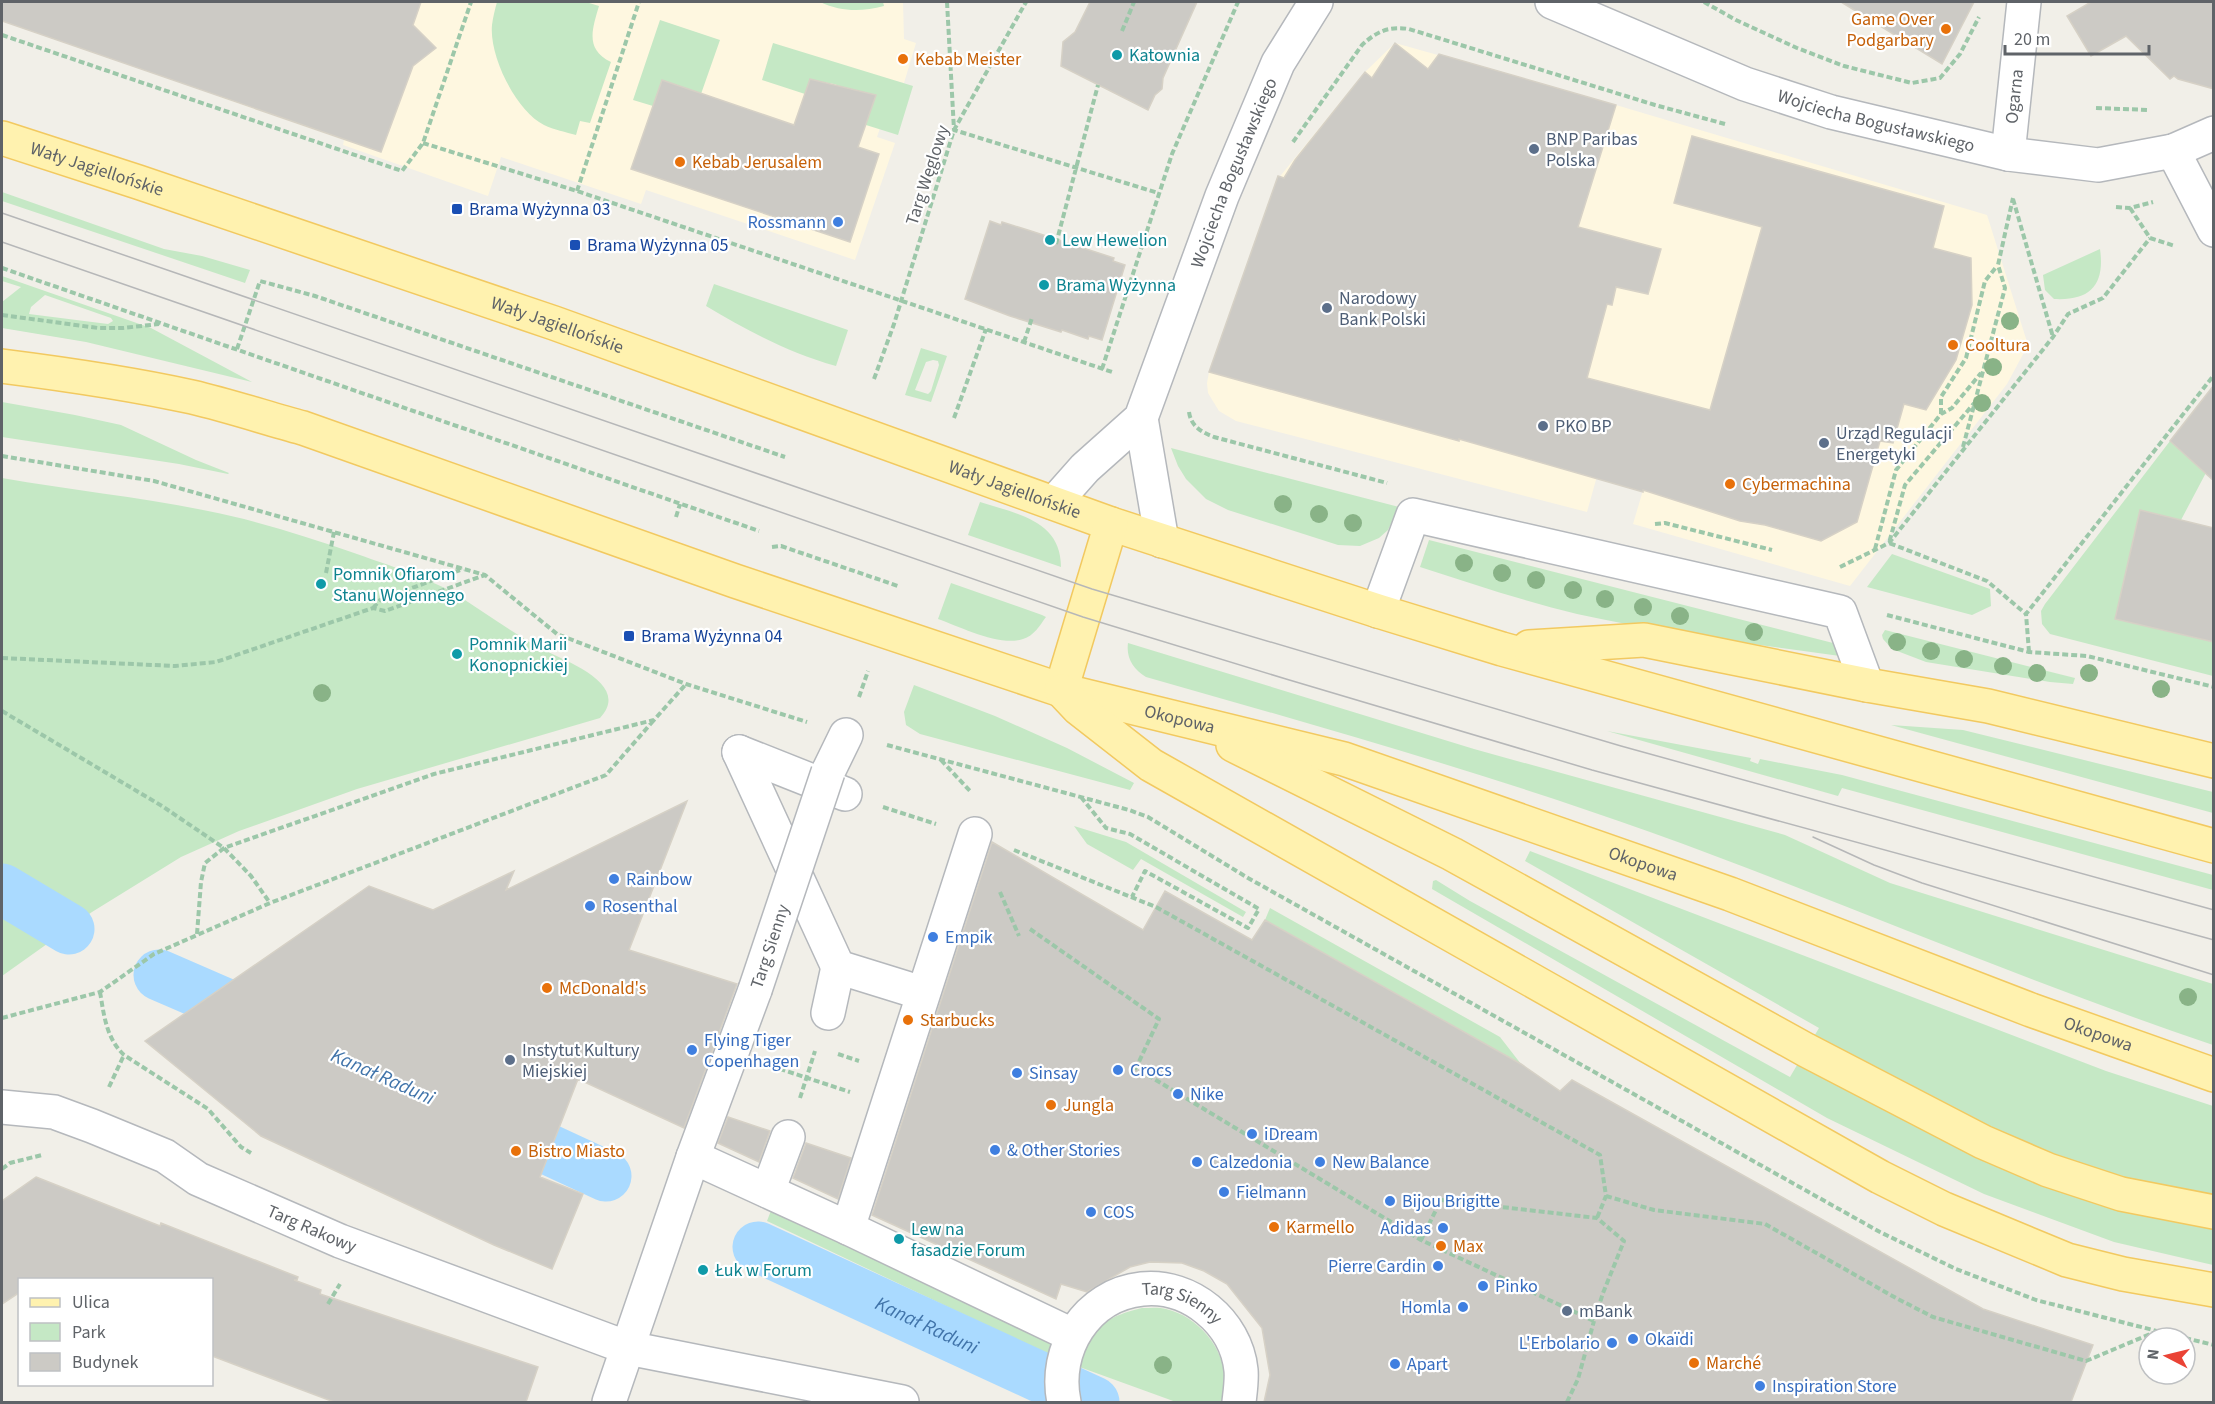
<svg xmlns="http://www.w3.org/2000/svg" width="2215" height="1404" font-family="'Source Sans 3',sans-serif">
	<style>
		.commercial { fill: #fef7e0 }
		.green { fill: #c5e8c5; fill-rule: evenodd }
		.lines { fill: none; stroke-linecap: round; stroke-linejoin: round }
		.canal { stroke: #aadaff; stroke-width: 51 }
		.building { fill: #cccac5; stroke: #d6d1c6; stroke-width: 1.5 }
		.minor-casing { stroke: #b5b8bc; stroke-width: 36 }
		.major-casing { stroke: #f2c960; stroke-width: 36 }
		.path { stroke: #9cc7a9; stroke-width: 4; stroke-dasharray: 6 3; stroke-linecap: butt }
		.minor { stroke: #fff; stroke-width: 33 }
		.major { stroke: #fff2af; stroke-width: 33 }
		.tram { stroke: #b6b7b8; stroke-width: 1.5 }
		.minor-bridge-casing { stroke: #b5b8bc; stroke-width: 36; stroke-linecap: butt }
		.minor-bridge { stroke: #fff; stroke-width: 33 }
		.tree { fill: #89b387 }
		.food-dot { fill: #e8710a; stroke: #fff; stroke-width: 2 }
		.culture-dot { fill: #0f9aa8; stroke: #fff; stroke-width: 2 }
		.service-dot { fill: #5c6f8a; stroke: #fff; stroke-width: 2 }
		.transit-dot { fill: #1a4fb4; stroke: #fff; stroke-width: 2 }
		.shop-dot { fill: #3f7fe0; stroke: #fff; stroke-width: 2 }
		.labels { text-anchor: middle; stroke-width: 4.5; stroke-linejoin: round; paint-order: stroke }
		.food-label { font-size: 18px; fill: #c56008; stroke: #fff; text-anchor: start }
		.culture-label { font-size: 18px; fill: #0d838f; stroke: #fff; text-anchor: start }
		.street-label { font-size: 18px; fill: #5f6368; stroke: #fff }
		.service-label { font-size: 18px; fill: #4e5e75; stroke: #fff; text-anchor: start }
		.transit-label { font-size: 18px; fill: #164399; stroke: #fff; text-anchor: start }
		.shop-label { font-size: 18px; fill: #366cbe; stroke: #fff; text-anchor: start }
		.water-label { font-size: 20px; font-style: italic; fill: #4174aa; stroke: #fff }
	</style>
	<rect width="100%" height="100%" fill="#f1efe8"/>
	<!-- commercial -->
	<path class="commercial" d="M252,2H903L904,39L916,43L904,83L896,81L877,137L895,143L855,260L646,190L641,204L501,157L488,196L343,145L344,140L220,97Z
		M1395,43L1616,105L1987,215L2028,345L2007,384L1850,586L1633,524L1670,399L1622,387L1587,512L1236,421L1219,411L1208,393L1207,383L1209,372L1277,180L1365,72Z"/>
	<!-- green -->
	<path class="green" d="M497,2H586L599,6C592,30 585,49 611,62L590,123L580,121L576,135C566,132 554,130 544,125C516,111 489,56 492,25C493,17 495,9 497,2Z
		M820,2H883L884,6C861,12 842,12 820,2Z
		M660,20L720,40L701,94L662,81L653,106L633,100Z
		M773,43L913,86L898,135L866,125L857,92L834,84L810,80L805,94L762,80Z
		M2,192L164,249L202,256L250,270L245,283L2,201Z
		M2100,249C2105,284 2091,301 2054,299L2045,290L2043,275Z
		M2,276L151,328L252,382L86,342L2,328V302L21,287L2,281ZM45,295L111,318L113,321L108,324L29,314L31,307Z
		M714,284L848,330L836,366C789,353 748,331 706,306Z
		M921,348L947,356L931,402L905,395ZM933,360L938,361L939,365L931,391L928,394L915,390L926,362Z
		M2,402L75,415L121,425L196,460L229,473L228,474L179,464L2,437Z
		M2170,441L2209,467L2181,520L2140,510L2115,619L2213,642V676L2050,634L2042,624L2041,611L2045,604Z
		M1171,448L1399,507L1388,530L1379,538L1360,546L1338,545L1228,510L1206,499L1186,479L1178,466Z
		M2,478C70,490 140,497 208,511C259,521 308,537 357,554C376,561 397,567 416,576C429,581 442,586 454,593C483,611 511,632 542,649C565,661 632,684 600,718L357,789L239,831L181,857L92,912L2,976Z
		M980,502C1017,514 1061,520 1061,567L968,535Z
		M1429,540L1837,644L1840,656C1752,644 1664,633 1577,614C1524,601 1472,584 1420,567Z
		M1892,554L1990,589L1991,606L1972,615L1867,587Z
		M951,583L1042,615L1046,617C1040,625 1034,636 1023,639C1001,647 960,627 938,619Z
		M1885,630L2075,678L2073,684L2050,682L1926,662L1892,649L1883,639L1882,635Z
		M1128,643L1474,749L1785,835L1890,883L2213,984V1045C2023,981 1839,900 1650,832C1485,773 1315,725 1146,677C1133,669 1126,658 1128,643Z
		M914,685L995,716L1067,748L1134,783L1130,790L920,734L906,725L904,712Z
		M1891,725L1963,730L2213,792V813Z
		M1607,731L1751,758L1750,761L1758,764L1760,759L1842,775L2213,875V890L1842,788L1838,796Z
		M1074,826L1126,842L1246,912L1243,917L1141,859L1133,870L1087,844Z
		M1530,851L2106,1071L2213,1106V1265L2114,1242L1984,1194L1827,1118L1432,889L1433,881L1436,880L1470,901L1790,1077L1819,1028L1525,861Z
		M1270,908L1500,1037L1521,1064L1265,920Z
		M772,1208L1055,1341L1051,1356L767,1221Z
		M1142,1308C1150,1308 1159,1307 1166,1309C1205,1318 1236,1363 1221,1402H1176L1074,1365C1097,1328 1098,1319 1142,1308Z"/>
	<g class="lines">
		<!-- canal -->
		<g class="canal">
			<path d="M2,889L69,929"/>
			<path d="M159,975L272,1024"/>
			<path d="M487,1121L606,1176"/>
			<path id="s1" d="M758,1247L1094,1402"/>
		</g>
	</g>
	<!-- building -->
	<path class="building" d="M2,2H421L413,25L436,48L413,66L381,152L2,21Z
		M1090,2H1197L1163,78L1162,89L1155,95L1148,110L1061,66L1063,42L1075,32Z
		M1841,2H1974L1942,64Z
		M2091,2H2214V89L2178,79L2174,76L2170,79L2126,36L2091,56L2067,16Z
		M1395,43L1428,69L1439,54L1616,105L1578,227L1661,249L1648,294L1616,287L1612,305L1607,304L1587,378L1710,410L1762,227L1674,203L1692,136L1944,206L1933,248L1971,258L1972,305L1956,360L1926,410L1904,404L1893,443L1880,441L1857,522L1821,541L1765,525L1740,521L1643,490V492L1459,439V441L1209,372L1278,176L1284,178L1295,160L1365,72L1372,78Z
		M810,79L876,95L858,147L879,154L850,242L631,169L662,80L794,125Z
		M990,221L1001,225L1002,222L1031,231L1114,258L1113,261L1125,265L1102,340L1089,336L1088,339L1062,330L1061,332L1010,316L965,299Z
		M2214,385V481L2170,441Z
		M2140,510L2214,528V642L2115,619Z
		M687,801L629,950L737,984L684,1128L578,1079L540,1177L583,1194L552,1269L494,1245L261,1136L145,1041L369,886L433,910L514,871L506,890Z
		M992,842L1143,930L1165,891L1252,940L1265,920L1521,1064L1560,1091L1572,1080L1983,1309L2093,1345L2071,1402H1264L1270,1375L1262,1328L1227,1284L1204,1271L1182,1263L1150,1262L1130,1267L1087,1292L1061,1284L1056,1299L872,1215Z
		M728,1117L770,1131L759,1162L718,1143Z
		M806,1143L851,1158L838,1199L793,1178Z
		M36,1177L160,1226L161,1223L298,1277L297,1280H294L321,1290L320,1294L538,1367L526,1402H334L212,1356V1280H20V1292L2,1304V1201Z"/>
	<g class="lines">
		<defs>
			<g id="minor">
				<path id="s2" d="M1552,2L1745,84L1831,112L2008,154L2098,165L2173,151L2214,133"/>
				<path d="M2173,151L2214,230"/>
				<path id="s3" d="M2008,154L2024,2"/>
				<path d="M1141,418L1162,541"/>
				<path id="s4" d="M1054,503L1085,468L1141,418L1222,196L1278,63L1316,2"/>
				<path d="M1378,611L1413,515L1840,612L1867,685"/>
				<path d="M739,752L838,967L909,989"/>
				<path d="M739,752L845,794"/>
				<path d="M828,772L846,735"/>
				<path d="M828,1013L838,967"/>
				<path id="s5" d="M2,1107L54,1112L92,1126L165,1156L198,1179L340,1241L628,1348L902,1402"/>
				<path d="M693,1157L848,1228L1072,1335"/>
				<path d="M768,1191L788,1137"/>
				<path d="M848,1228L975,834"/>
				<path d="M609,1402L693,1157L755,990"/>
				<path id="s6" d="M1064,1402C1053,1350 1086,1295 1142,1289C1190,1284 1236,1322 1241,1370C1242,1380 1240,1393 1239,1402"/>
			</g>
			<g id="major">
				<path id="s7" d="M2,138L138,182L554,323L1111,524L1378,611L1502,649L2214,846"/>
				<path id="s8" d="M2,366C65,374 129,383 192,397C230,406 266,418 303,428L735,581L1061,690L1344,759L1730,894L2031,1010L2214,1075"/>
				<path d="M1529,647L1644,640L1867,685L1988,706L2214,761"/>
				<path d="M1061,690L1111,524"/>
				<path d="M1062,691L1078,708L1151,765L1880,1177L1944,1209L2067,1260L2123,1274L2214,1290"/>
				<path d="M1233,745L1452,854L1806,1050L1983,1142L2048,1170L2121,1194L2214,1212"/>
			</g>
		</defs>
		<!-- minor casing -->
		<use href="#minor" class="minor-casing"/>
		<!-- major casing -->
		<use href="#major" class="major-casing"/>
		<!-- path -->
		<path class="path" d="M947,2L954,130L1158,193
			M1704,2L1736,20L1797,48L1844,66L1912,83L1940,78L1960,54L1979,17
			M1122,31L1134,2
			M2,35L402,171L423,143L471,2
			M2096,108L2149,110
			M1293,142L1362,45C1377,31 1389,26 1409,29L1655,105L1725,124
			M423,143L577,191L1112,372
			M577,191L639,2
			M2013,199L2053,337
			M2116,207L2130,208L2153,202
			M2130,208L2150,238L2175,246
			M1056,244L1098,85
			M2,268L759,531
			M2,315L98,328H123L159,324
			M1024,342L1032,318
			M237,349L260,281L315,296L785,457
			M1102,369L1172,154L1238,2
			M874,379L894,324L954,130L1026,2
			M1976,401L1905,485L1889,543L1987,581L2026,614
			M1189,412C1191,426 1201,432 1214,437L1387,483
			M1941,414V397L1966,358L1985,281L1997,266
			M954,418L986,329
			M1963,447L2005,288L1998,265L2013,198
			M2,456L154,481L485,575L557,634L686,684L807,722
			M676,517L680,504
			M1655,524L1665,523L1772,550
			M772,547L781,546L898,586
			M1875,549L1896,470L1941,414L1952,408L1981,373
			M1840,567L1889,543L2053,337L2068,314L2103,298L2150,238
			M326,573L334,532
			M373,608L380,600L463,569
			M1887,615L2029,652L2087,656L2214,687
			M2029,652L2026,614L2214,375
			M2,658L175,666L216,662L373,608L385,611L485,575
			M859,697L868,671
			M2,711L162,806L224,848L251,876L270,903
			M887,745L1129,810L1148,817L1248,878L1880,1232L1956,1269L2036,1300L2184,1338
			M941,760L971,792
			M1081,797L1106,828L1130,834L1259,909L1248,928L1145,871L1132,897
			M883,807L936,824
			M1014,850L1156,907L1600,1155L1606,1196L1597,1218
			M1000,892L1019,936
			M1030,929L1159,1019L1136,1068L1421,1240L1594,1321L1603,1293L1624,1241L1597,1218L1441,1200L1421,1240
			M197,934L201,882L205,863L224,848L434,774L654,720L686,684
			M100,992C104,1015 106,1038 124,1055L208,1109L241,1147L251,1153
			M2,1018L100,992L154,954L270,903L606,775L654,720
			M838,1054L859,1061
			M771,1066L850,1092
			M109,1087L124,1055
			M800,1098L815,1051
			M2,1169L10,1163L42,1155
			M1606,1196L1654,1210L1765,1224L1896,1298L1933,1317L2086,1361L2155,1332
			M328,1304L340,1284
			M2185,1338L2214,1345
			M1567,1402L1578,1379L1594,1321"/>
		<!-- minor -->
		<use href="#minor" class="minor"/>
		<!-- major -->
		<use href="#major" class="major"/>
		<!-- tram -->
		<path class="tram" d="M2,213L1092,589L1621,746L2214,910
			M2,242L1083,617L1286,679L1592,770L2214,940
			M1813,837L1874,865L1922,883L2214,975"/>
		<defs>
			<g id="minor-bridge">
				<path id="s9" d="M755,990L828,772"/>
			</g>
		</defs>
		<!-- minor-bridge casing -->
		<use href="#minor-bridge" class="minor-bridge-casing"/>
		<!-- minor-bridge -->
		<use href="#minor-bridge" class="minor-bridge"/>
	</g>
	<!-- trees -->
	<g class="tree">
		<circle cx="2010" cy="321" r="9"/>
		<circle cx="1993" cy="367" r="9"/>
		<circle cx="1982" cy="403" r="9"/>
		<circle cx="1283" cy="504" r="9"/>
		<circle cx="1319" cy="514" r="9"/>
		<circle cx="1353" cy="523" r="9"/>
		<circle cx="1464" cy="563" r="9"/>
		<circle cx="1502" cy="573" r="9"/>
		<circle cx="1536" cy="580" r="9"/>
		<circle cx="1573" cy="590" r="9"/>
		<circle cx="1605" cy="599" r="9"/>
		<circle cx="1643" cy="607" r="9"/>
		<circle cx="1680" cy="616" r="9"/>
		<circle cx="1754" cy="632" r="9"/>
		<circle cx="1897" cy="642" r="9"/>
		<circle cx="1931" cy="651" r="9"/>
		<circle cx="1964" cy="659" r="9"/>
		<circle cx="2003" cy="666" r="9"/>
		<circle cx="2037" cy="673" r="9"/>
		<circle cx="2089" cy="673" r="9"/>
		<circle cx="2161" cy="689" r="9"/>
		<circle cx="322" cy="693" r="9"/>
		<circle cx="2188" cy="997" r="9"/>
		<circle cx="1163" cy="1365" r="9"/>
	</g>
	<!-- markers -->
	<g class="food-dot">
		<circle cx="1946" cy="29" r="6"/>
		<circle cx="903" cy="59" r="6"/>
		<circle cx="680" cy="162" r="6"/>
		<circle cx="1953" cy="345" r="6"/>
		<circle cx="1730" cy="484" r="6"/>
		<circle cx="547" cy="988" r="6"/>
		<circle cx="908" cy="1020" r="6"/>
		<circle cx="1051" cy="1105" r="6"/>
		<circle cx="516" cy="1151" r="6"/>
		<circle cx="1274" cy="1227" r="6"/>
		<circle cx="1441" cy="1246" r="6"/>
		<circle cx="1694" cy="1363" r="6"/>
	</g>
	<g class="culture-dot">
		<circle cx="1117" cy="55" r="6"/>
		<circle cx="1050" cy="240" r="6"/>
		<circle cx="1044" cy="285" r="6"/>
		<circle cx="321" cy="584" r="6"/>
		<circle cx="457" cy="654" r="6"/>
		<circle cx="899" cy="1239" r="6"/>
		<circle cx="703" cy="1270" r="6"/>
	</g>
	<g class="service-dot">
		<circle cx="1534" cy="149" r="6"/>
		<circle cx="1327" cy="308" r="6"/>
		<circle cx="1543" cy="426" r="6"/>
		<circle cx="1824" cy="443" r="6"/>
		<circle cx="510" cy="1060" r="6"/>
		<circle cx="1567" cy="1311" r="6"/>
	</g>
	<g class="transit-dot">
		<rect x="451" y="203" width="12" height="12" rx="3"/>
		<rect x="569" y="239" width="12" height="12" rx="3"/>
		<rect x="623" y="630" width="12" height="12" rx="3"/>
	</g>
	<g class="shop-dot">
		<circle cx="838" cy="222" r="6"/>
		<circle cx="614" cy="879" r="6"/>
		<circle cx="590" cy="906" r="6"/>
		<circle cx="933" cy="937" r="6"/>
		<circle cx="692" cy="1050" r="6"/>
		<circle cx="1118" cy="1070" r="6"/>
		<circle cx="1017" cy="1073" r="6"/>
		<circle cx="1178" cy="1094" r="6"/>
		<circle cx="1252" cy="1134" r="6"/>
		<circle cx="995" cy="1150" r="6"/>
		<circle cx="1197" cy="1162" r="6"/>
		<circle cx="1320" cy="1162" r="6"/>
		<circle cx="1224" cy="1192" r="6"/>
		<circle cx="1390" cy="1201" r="6"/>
		<circle cx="1091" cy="1212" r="6"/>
		<circle cx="1443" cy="1228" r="6"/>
		<circle cx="1438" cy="1266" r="6"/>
		<circle cx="1483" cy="1286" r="6"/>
		<circle cx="1463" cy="1307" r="6"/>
		<circle cx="1633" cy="1339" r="6"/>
		<circle cx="1612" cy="1343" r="6"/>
		<circle cx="1395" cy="1364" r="6"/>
		<circle cx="1760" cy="1386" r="6"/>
	</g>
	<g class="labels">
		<!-- food labels -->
		<g class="food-label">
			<text x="1934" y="25" text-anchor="end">Game Over<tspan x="1934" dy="21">Podgarbary</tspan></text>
			<text x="915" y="65">Kebab Meister</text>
			<text x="692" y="168">Kebab Jerusalem</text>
			<text x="1965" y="351">Cooltura</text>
			<text x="1742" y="490">Cybermachina</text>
			<text x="559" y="994">McDonald's</text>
			<text x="920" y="1026">Starbucks</text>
			<text x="1063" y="1111">Jungla</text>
			<text x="528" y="1157">Bistro Miasto</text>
			<text x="1286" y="1233">Karmello</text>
			<text x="1453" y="1252">Max</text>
			<text x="1706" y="1369">Marché</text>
		</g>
		<!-- culture labels -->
		<g class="culture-label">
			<text x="1129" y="61">Katownia</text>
			<text x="1062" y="246">Lew Hewelion</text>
			<text x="1056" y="291">Brama Wyżynna</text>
			<text x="333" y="580">Pomnik Ofiarom<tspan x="333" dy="21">Stanu Wojennego</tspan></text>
			<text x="469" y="650">Pomnik Marii<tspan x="469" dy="21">Konopnickiej</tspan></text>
			<text x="911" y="1235">Lew na<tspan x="911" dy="21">fasadzie Forum</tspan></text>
			<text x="715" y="1276">Łuk w Forum</text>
		</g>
		<!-- street labels -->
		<g class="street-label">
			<text dy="6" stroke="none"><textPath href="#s3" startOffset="58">Ogarna</textPath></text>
			<text dy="6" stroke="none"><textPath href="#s2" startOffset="346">Wojciecha Bogusławskiego</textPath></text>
			<text dy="6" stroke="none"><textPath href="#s7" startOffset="100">Wały Jagiellońskie</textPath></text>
			<text dy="6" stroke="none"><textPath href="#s4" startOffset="384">Wojciecha Bogusławskiego</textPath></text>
			<text transform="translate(927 175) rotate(-72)" y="6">Targ Węglowy</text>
			<text dy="6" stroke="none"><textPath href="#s7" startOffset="586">Wały Jagiellońskie</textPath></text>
			<text dy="6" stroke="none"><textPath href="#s7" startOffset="1072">Wały Jagiellońskie</textPath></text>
			<text dy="6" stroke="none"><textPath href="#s8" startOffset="1232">Okopowa</textPath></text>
			<text dy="6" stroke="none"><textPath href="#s8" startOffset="1718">Okopowa</textPath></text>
			<text dy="6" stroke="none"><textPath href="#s9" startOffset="46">Targ Sienny</textPath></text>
			<text dy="6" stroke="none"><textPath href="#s8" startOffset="2204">Okopowa</textPath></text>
			<text dy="6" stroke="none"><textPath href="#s5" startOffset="336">Targ Rakowy</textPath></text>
			<text dy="6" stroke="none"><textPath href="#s6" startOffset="198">Targ Sienny</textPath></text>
		</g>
		<!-- service labels -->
		<g class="service-label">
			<text x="1546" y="145">BNP Paribas<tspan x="1546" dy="21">Polska</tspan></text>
			<text x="1339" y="304">Narodowy<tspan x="1339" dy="21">Bank Polski</tspan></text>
			<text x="1555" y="432">PKO BP</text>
			<text x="1836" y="439">Urząd Regulacji<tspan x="1836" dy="21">Energetyki</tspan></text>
			<text x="522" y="1056">Instytut Kultury<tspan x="522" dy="21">Miejskiej</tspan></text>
			<text x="1579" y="1317">mBank</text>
		</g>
		<!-- transit labels -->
		<g class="transit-label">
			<text x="469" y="215">Brama Wyżynna 03</text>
			<text x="587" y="251">Brama Wyżynna 05</text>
			<text x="641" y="642">Brama Wyżynna 04</text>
		</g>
		<!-- shop labels -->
		<g class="shop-label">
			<text x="826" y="228" text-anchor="end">Rossmann</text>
			<text x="626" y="885">Rainbow</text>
			<text x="602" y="912">Rosenthal</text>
			<text x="945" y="943">Empik</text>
			<text x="704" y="1046">Flying Tiger<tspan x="704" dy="21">Copenhagen</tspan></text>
			<text x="1130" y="1076">Crocs</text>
			<text x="1029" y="1079">Sinsay</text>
			<text x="1190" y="1100">Nike</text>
			<text x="1264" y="1140">iDream</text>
			<text x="1007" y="1156">&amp; Other Stories</text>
			<text x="1209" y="1168">Calzedonia</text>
			<text x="1332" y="1168">New Balance</text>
			<text x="1236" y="1198">Fielmann</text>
			<text x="1402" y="1207">Bijou Brigitte</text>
			<text x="1103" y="1218">COS</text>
			<text x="1431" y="1234" text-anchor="end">Adidas</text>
			<text x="1426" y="1272" text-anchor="end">Pierre Cardin</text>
			<text x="1495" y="1292">Pinko</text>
			<text x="1451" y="1313" text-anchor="end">Homla</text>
			<text x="1645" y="1345">Okaïdi</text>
			<text x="1600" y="1349" text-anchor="end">L'Erbolario</text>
			<text x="1407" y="1370">Apart</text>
			<text x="1772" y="1392">Inspiration Store</text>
		</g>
		<!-- water labels -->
		<g class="water-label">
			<text transform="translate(383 1076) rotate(24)" y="7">Kanał Raduni</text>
			<text dy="7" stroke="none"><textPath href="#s1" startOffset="186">Kanał Raduni</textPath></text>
		</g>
	</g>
	<!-- border -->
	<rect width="2215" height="1404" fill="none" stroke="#5f6368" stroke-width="6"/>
	<!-- legend -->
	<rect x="18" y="1278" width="195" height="108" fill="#ffffff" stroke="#bfc1c3" stroke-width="1.5"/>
	<rect x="30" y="1298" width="30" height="9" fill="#fff2af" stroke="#bfc1c3" stroke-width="1.5"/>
	<text x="72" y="1308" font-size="18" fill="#5f6368">Ulica</text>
	<rect x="30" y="1323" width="30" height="18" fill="#c5e8c5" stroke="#bfc1c3" stroke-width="1.5"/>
	<text x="72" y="1338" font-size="18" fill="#5f6368">Park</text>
	<rect x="30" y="1353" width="30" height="18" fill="#cccac5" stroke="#bfc1c3" stroke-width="1.5"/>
	<text x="72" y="1368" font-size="18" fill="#5f6368">Budynek</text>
	<!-- north arrow -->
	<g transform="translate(2167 1356) rotate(277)"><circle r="28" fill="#ffffff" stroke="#bfc1c3" stroke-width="1.5"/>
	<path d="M0-4.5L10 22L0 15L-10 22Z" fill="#ea4335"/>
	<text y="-9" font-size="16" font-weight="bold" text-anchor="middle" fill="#5f6368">N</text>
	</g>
	<!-- scale -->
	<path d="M2005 45v9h144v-9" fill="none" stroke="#5f6368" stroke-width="3"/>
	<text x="2014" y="45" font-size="18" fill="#5f6368" stroke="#ffffff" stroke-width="4.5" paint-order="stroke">20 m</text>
</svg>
